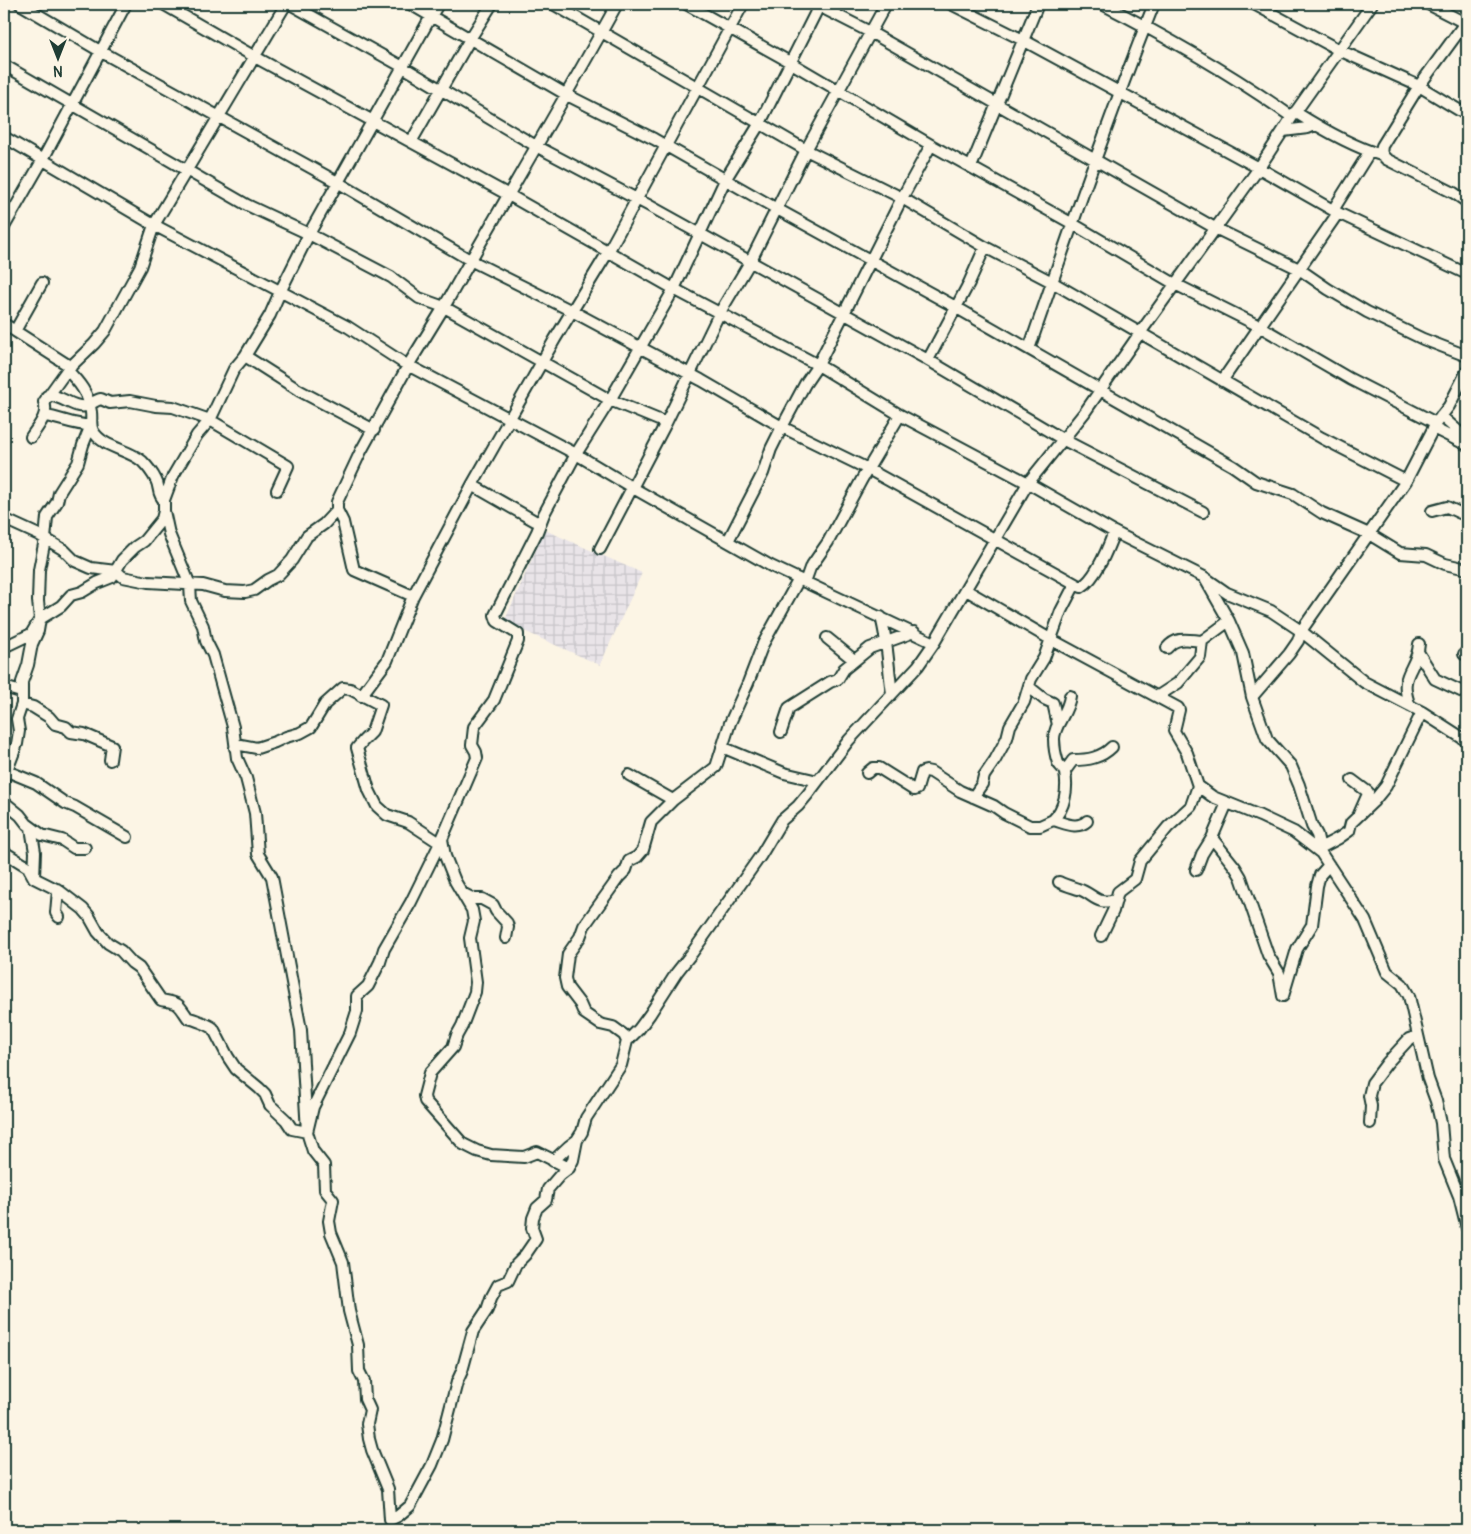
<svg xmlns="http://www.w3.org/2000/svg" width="1471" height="1534" font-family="Pangolin,sans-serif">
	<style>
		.industrial { fill: url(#industrial-grid) }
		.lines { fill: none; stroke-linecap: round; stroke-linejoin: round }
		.minor-casing { stroke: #1f3d34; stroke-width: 14 }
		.minor { stroke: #fcf5e5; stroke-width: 10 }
	</style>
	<defs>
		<pattern id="industrial-grid" width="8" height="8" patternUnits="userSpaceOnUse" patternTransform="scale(1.25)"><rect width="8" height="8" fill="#e9e4e8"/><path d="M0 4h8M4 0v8" fill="none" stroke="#c7c4c8"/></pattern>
	</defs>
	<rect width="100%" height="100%" fill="#fcf5e5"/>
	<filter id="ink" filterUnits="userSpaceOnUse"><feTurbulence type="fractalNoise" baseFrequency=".02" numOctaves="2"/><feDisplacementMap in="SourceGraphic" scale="10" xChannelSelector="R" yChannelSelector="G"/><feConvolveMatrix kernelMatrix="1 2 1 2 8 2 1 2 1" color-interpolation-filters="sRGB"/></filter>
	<g filter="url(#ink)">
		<!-- industrial -->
		<path class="industrial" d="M545,530L642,573L600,665L504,622Z"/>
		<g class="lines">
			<defs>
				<path id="minor" d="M20,4L100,51L339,183L470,260L572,311L701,380L782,427L868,469L1081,587C1096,579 1108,548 1114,532
					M163,4L255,57L507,194L674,289L818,365L900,415L1028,483L1114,532L1204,577L1227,593L1271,611L1301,631L1364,682L1422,712L1467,741
					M290,4L403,67L536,146L648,205L928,360L1064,440L1203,512
					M410,4L567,95L654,139L777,209L950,304L1233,466L1256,482L1293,494L1322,513L1369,534L1400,553L1426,555L1445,564L1467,569
					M438,4L309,234L280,292L270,315L245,356L234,369L210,420L197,435L173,476L164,500V511L169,534L190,585L191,601L203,626L206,641L213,655L233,727L237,758L246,778L255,813L258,854L272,877L301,1030L307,1132L313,1151L324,1165L325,1190L333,1200L329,1221L331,1233L343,1262L349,1311L358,1345L359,1371L364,1381L365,1399L370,1410L367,1424L369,1439L372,1450L388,1489L390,1520L398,1516L410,1506L432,1465L442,1440L457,1382L462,1371L473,1331L487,1310L491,1298L498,1285L508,1281L516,1264L525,1255L536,1239L532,1228L533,1218L537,1208L546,1200L548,1189L560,1175L569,1168L573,1160L577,1140L582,1132L586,1118L621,1065L627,1041L639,1029L650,1014L677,972L692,953L761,855L782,820L798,806L808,794L849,740L918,666L934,643L1028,483L1085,412L1140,333L1259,168L1292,117L1372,4
					M553,4L806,150L902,198L985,247L1052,282L1322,438L1406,481
					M686,4L781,57L931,145L1073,224L1175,284L1259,326L1350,379L1436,423
					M815,4L870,32L1215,228L1299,269L1328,289L1367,312L1423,339L1467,356
					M951,4L1023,40L1259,168L1338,213L1467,274
					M1102,4C1167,37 1232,74 1292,117
					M1254,4L1339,50L1419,86L1467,115
					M1428,4L1467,24
					M1465,23L1419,86L1382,146C1381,152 1381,154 1386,159L1454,193L1467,202
					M4,65L247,205L309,234L391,277L419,298L444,307C501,206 561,106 617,4
					M1295,112C1322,129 1351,146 1381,155
					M1283,131L1308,128L1315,125
					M4,137L154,225L348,327L402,362L576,454L633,488L771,566L934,643
					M411,142L470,39L492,4
					M971,167L1038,4
					M1333,210L1370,151
					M4,227L42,161L126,4
					M4,324L71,367
					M15,331L42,283
					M1029,349C1069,233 1109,117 1154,4
					M245,356L300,391L374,430
					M928,360L969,283L985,247
					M67,370C79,382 89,394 91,412C92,419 90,425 93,431C103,448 128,449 142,461C146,465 153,474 156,480C160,487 157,494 164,500
					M1222,381L1338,213
					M47,396C61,394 73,409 86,406C91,405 95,400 101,399L110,403L130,401L156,406L173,407L210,420L288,466L277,490
					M1441,416L1467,439
					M1433,428L1467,445
					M31,437C38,426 49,415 44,402L67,370L94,344L105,331L140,267L154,225L286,4
					M472,485L535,521L541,522
					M1432,511L1447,507L1460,513L1467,512
					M4,519L39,535L64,550L75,561L91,568L116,571L123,577L148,582L203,585L225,591L245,592L254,590L268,580L278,575L292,560L307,536L324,524L337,510
					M728,541L763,473L771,449L782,427L805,384L818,365L902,198L931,145
					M600,549L666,423L719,314L750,262L806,150L886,4
					M1204,577L1229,621L1243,653L1252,697L1267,739L1291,766L1299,785L1312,826L1317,835L1321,853
					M805,582L810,568L828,542L862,479L900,415
					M966,590L1050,639L1178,708L1179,710L1174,731L1187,753L1198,786L1213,797L1260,816L1294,832L1321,853L1365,920L1387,972L1402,984L1409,996L1428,1079L1436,1101L1441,1123L1444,1159L1459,1196L1467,1228
					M413,596L354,570L343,522L337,510V502L361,451L409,364L444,307L610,400L666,423
					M881,617C888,642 888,668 892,693
					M827,638L854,660
					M4,647L31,634L40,619L61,606L71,595L82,592L97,583L112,577L122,560L135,547L144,541L162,519L164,511
					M1167,648C1177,636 1188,640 1202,641
					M1418,652L1435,679L1467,694
					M1464,654L1467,652
					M4,687L21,692
					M1029,687L1044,699L1053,703L1058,725
					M361,696L387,661L413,596L472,485L555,339L608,252L743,4
					M1070,696C1068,714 1054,724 1054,739C1054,746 1056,757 1058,763C1060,766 1064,769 1065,773C1068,789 1065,808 1053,820C1065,823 1077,830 1087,821
					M1158,696L1178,683L1200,657L1202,641L1229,621
					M1252,697L1289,654L1298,641L1301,631L1406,481L1436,423L1449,406L1467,371
					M22,704L33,707L49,717L55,724L66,727L71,732L84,734L112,746L110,760
					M1410,706C1397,673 1417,671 1419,644
					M781,732L789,708L830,682L838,679L844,669L870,648L914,632
					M722,747L784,773L818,781
					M235,748L241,745L257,748L275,742L286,737L300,733L311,727L325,704L343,688L350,689L381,705L372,732L363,741L357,748L369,790L377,806L387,815L408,822L440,843
					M7,771L36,783L65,803L75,807L127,837
					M1065,771L1073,760C1088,760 1101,758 1112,747
					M867,773L873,768H879L914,790L917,789L922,772L926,771L931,772L960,791L994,806L1004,813L1030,826H1040L1053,820
					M629,775L673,800
					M4,778L17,744L19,731L17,719L22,704V682L28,665L32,644L38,631L40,619L38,601L39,570L45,539L47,517L57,502L59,493L78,463L83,445L91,425C76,426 61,418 45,416
					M1352,780L1368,792L1367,796L1359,814
					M973,797L982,784L984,776L995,760L1007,738L1010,726L1024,702L1031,679L1044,658L1061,611L1075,584
					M4,802L20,815L27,824L42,835L62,840L74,848H85
					M1227,803L1212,838L1235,867L1241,877L1268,955L1279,973L1283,996
					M31,828L35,852L34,878L58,890L56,913L59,917
					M1320,848L1339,838L1349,831L1351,823L1373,802L1386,786L1422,712
					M4,852L28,867L34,878
					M1196,870L1202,854L1212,838
					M1059,882C1065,885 1072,887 1078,889C1093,893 1096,906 1115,900
					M57,889L83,909L89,916L98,932L108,943L121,951L132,963L139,968L161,1000C180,1004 177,1002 188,1018C194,1019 209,1025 213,1028L228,1057L236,1069L259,1088L265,1094L270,1105L286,1120L292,1129L307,1132L313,1107L350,1033L357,1011V996L368,986L380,962L384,949L411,902L442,839
					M462,893L472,910L474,921L470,938L476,982L475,992L462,1026L457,1035L453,1047L430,1073L424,1096L425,1101L463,1144L477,1151L491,1155L524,1157L537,1152L569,1168
					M1101,936L1113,911L1118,892L1135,879L1140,861L1168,827L1191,806L1198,786
					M506,938L508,927L507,923L496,911L493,905L482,899H474L462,893L455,881L445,856L442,839L477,758L476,752L472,745L474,727L494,700L518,641V634L497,621L495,615L537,532L544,514L576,454L610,400L674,289L725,180L760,123L820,4
					M1283,996L1297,949L1312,925L1317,886L1320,875L1329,865
					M627,1041L624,1035L613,1027L600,1024L584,1013L580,1004L567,987L565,978L568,954L580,937L584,926L619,877L626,870L629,861L637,857L643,850L651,822L673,800L716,767L730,723L748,683L763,644L799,579
					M1370,1123L1371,1106L1369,1096L1372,1083L1387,1063L1409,1039L1418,1036
					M553,1161L569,1146L577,1140"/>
			</defs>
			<!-- minor casing -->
			<use href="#minor" class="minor-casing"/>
			<!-- minor -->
			<use href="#minor" class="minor"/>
		</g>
	</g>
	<!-- margin -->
	<rect width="1471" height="1534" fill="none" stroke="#fcf5e5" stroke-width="20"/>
	<rect x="10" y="10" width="1451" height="1514" fill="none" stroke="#1f3d34" stroke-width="2" filter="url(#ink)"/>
	<!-- north arrow -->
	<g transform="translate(58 58) rotate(180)" stroke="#fcf5e5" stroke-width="4" paint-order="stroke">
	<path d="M0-4L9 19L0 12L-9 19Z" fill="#1f3d34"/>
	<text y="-8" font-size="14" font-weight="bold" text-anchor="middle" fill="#1f3d34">N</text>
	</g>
</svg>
